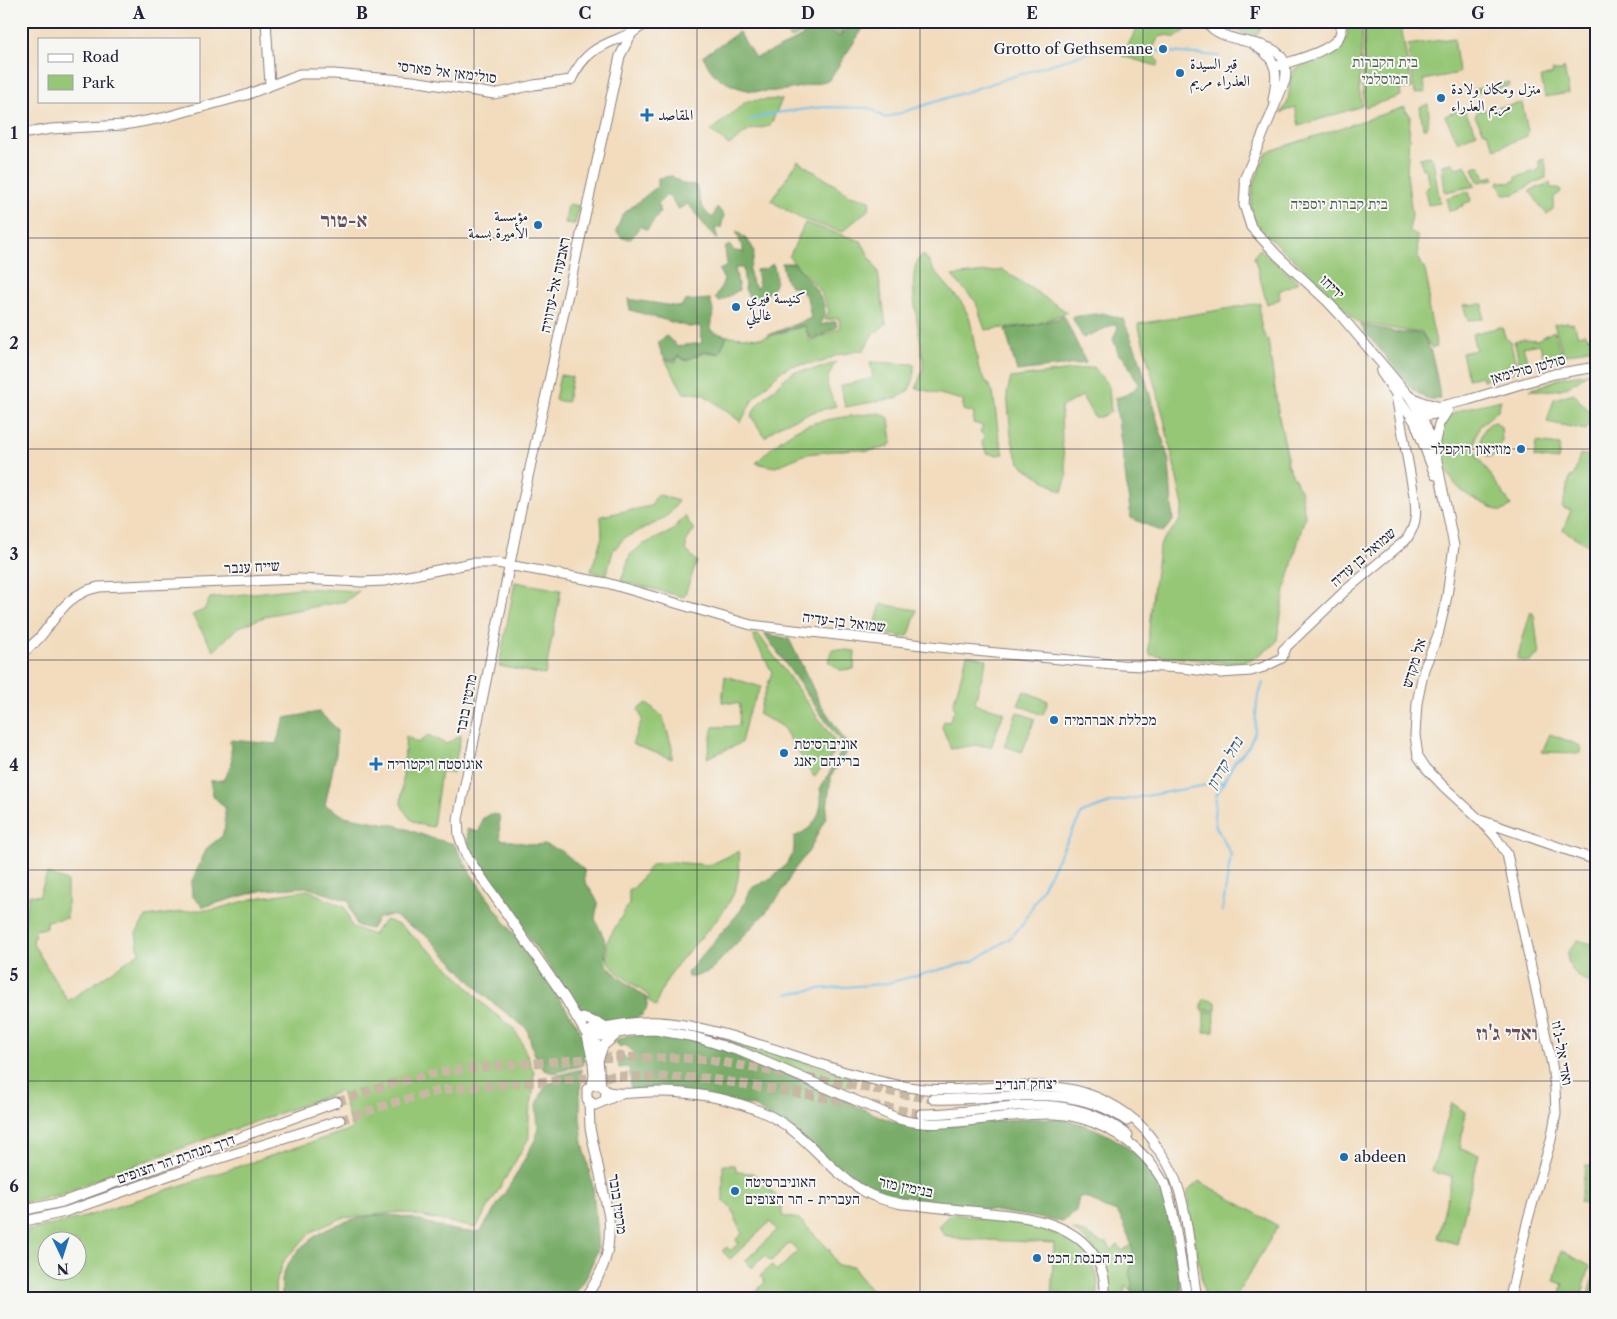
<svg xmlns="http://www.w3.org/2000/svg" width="1617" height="1319" font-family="'Libre Caslon Text',Amiri,'Frank Ruhl Libre',serif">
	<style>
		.green { fill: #96c777; stroke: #5c7459; fill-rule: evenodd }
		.forest { fill: #78ac68; stroke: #4d6752 }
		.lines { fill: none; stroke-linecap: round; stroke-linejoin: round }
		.stream { stroke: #6ebfe9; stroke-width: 2 }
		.secondary-tunnel { stroke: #c8b7a3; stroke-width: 9; stroke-dasharray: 9 4.5; stroke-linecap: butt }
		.secondary-casing { stroke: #8a7f7c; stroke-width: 11 }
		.secondary { stroke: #fff; stroke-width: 9 }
		.grid { fill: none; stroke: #22223b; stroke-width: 1; stroke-opacity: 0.55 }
		.poi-dot { fill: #1f6fb2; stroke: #f6f6f2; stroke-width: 2 }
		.labels { text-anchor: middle; stroke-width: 4; stroke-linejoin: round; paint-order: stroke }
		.poi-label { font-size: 15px; fill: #22223b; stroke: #f6f6f2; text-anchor: start }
		.park-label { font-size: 15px; fill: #4b5c50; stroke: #f6f6f2 }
		.street-label { font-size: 15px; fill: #22223b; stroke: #f6f6f2 }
		.water-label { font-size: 16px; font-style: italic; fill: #3d5978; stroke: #f6f6f2 }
		.district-label { font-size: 20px; font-weight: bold; fill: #694e5d; stroke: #f6f6f2 }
		.neatline { fill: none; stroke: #22223b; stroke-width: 2 }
		.grid-label { font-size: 16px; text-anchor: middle; font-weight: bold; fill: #22223b }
	</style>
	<rect width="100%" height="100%" fill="#f6f6f2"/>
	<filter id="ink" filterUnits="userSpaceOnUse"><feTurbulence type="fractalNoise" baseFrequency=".02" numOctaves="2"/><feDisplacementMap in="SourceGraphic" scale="10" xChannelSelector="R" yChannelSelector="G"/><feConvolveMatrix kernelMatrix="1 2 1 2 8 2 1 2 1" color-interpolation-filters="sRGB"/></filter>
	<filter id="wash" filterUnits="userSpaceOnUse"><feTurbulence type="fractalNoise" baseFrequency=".0096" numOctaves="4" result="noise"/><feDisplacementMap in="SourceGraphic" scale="20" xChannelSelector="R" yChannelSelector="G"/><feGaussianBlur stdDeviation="1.12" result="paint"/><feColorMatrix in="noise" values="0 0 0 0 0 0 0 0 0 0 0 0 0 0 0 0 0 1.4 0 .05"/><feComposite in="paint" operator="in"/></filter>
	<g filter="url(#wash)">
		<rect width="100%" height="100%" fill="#f2dcbd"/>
		<!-- green -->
		<path class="green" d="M781,21H822L790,39Z
			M824,21H858L839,34Z
			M1141,21H1193L1195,24L1175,38L1168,35L1159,37L1154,46L1155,58L1159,62L1157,66L1122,56Z
			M1217,21H1280L1273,25H1262L1257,35C1243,33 1229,30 1217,21Z
			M1350,21H1363L1359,89L1362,106L1299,126L1295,107L1281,113L1288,102L1291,76L1295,69L1339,48L1346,39Z
			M1365,21H1400L1412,88L1400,89L1401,96L1365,107L1362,86Z
			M1454,38L1459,73L1423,80L1426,92L1415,94L1408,45Z
			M1564,67L1569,93L1545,97L1541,77L1553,74L1552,71H1562Z
			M1509,82L1510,86L1474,93L1473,90Z
			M782,99L770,126L750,130L729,145L711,131L747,101Z
			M1522,103L1528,131L1527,136L1495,149L1487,132H1484L1475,116L1478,111Z
			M1428,104L1429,115L1426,128H1423L1420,107Z
			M1405,107L1406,112H1408L1410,116L1407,174L1412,216L1409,230L1417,236L1418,257L1425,270L1429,290L1428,306L1437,347L1432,348L1421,331L1412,332L1357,322L1307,271L1267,236L1258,225L1253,219L1251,207L1253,186L1266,154L1273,150Z
			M1463,108L1477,133L1458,142L1445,116Z
			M1429,156L1433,160L1440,203L1428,205L1425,189L1429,187L1426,169H1422L1420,158Z
			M1544,158L1546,167V178C1541,180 1535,182 1530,185C1521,190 1514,198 1503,193L1498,183L1499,181L1509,183L1516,180V177L1539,170V160Z
			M798,161L850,195L870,200L869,209L842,232L801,219L771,201Z
			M1453,163L1455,167L1459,168L1465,165L1475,186L1445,192L1442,165Z
			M1480,166L1485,178L1494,176V179L1478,182L1473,168Z
			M1550,183L1551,188H1559L1561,192L1554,197L1553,209L1547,214C1539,207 1537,198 1529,191Z
			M1469,191L1471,201L1463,204V206L1458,207V209L1449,211L1446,198Z
			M568,204L579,206L575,224L565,223Z
			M805,223L861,241L878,272L886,324L872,335L864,350L837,355L823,362L790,366L780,372L753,399L741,422L703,394L684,393L664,358L669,361L676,362L678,356L686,361L705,352L719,354L727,336L762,338L805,326L810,342L840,328L839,318L825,320L829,311L820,290L789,257Z
			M21,242H28L26,260L21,259Z
			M1260,249L1298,282L1279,291L1280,299L1267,304L1254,256Z
			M921,256H925L933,269L962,303L970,319L979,370L993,392L999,437L1004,454L996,455L987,453L982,444L984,435L980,432L983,426L973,423L974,413L963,410V400L916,388C919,381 922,373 923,366C923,341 903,273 921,256Z
			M1003,270L1067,312L1037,324L985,330L976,302L952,276Z
			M1260,303C1259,314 1260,332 1268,340L1279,417L1287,454V465L1296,481L1301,492L1305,516L1285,590L1277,640L1274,645L1253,659L1246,661L1232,663L1150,655C1144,645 1157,566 1159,549L1162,541L1179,522L1183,506L1163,415L1138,324Z
			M1483,304V319L1468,320L1463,305Z
			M1568,322L1569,324L1573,323L1578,335L1585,333L1588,338L1592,337L1593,341L1596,340V346L1564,356L1554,324Z
			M1500,327L1502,328L1506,339L1511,341L1512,345H1511L1516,363L1513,372L1483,380L1482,376L1468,379L1462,353L1476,350L1472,334Z
			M1554,331L1562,356L1545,362L1540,344L1523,347L1529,366L1521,368L1514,341L1523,339L1537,340Z
			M836,362C823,384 826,384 836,406L813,412L780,425L765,437L751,416L758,404L786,377L794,372L821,368Z
			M870,362L914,364V378L909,390L896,399L884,400L845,407L841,386L873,378Z
			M1094,367L1109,387L1111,412L1100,417H1094L1082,396L1061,407L1062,443L1067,476L1062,492L1021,465L1014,449L1011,435L1007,393L1011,378Z
			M1588,373C1563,392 1560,391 1530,390L1564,377Z
			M560,375L572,377L567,402L555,400Z
			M1574,393L1582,404L1592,412L1586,430L1547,422L1554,399Z
			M1501,400L1498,410L1480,426L1476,435L1475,449L1478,457L1511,505L1503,511H1499C1487,505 1472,499 1462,491C1444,476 1427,433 1450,416C1462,407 1487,404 1501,400Z
			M880,413L889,418L892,442L888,447L869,451L852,449L806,454L775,467L756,463C768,451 781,438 796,430C815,419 858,415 880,413Z
			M1496,422L1501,428L1502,441L1496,454L1489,457C1476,450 1480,423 1496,422Z
			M1536,442L1560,445L1558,460L1534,457Z
			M1580,454L1596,457V550L1563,530L1571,510L1562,508L1570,477L1574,476Z
			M657,494L678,501L672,511L664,519L624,538L613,551L606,576L591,571L602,537L601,516L651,506Z
			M685,516L694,530L686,542V550L697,561L684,597L621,581L630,555L642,545L672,531Z
			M515,582L561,590L545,675L499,666Z
			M299,588L359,591L346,601L269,615L237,628L214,651L192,615L204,610L210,598Z
			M881,604L917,610L909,635L905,637L873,632Z
			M1531,611L1534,615L1539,654L1529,662L1517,659Z
			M752,635H759L839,747L814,777L782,726L758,714L772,672Z
			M832,649L855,651L854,669L840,670L828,661Z
			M967,655L987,659L974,704L1004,712L991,747L977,745L951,749L942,727L944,721L949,722L955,709L953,705Z
			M725,676L761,687L748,714L741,743L707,758L713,727L739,726L740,704L722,702Z
			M1024,691L1048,701L1043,715L1018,705Z
			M647,703L663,717L672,747V759L632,744L642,719L638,709Z
			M1017,712L1035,719L1022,752L1004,746Z
			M1550,734L1581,746L1580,753L1542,752Z
			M428,735L446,744L461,735L453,774L441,771L433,827C414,824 410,822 401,804L406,736L418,743Z
			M739,851C740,866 739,883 732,897C711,937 667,960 656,1007L649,1001V996L618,973L608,962L606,943L629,904V889L634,888L652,864L672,862L710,865Z
			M47,874L67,881V918L46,921V928L35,930L33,944L68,1001L139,953L136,933L146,917L195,910H213L256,898L308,890L345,908L352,927L373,935L379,926L386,920L401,926L451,969L485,1006L514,1029L522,1043L534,1073L533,1095L529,1114V1138L476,1228L401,1212L342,1218L311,1232L285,1259L275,1284L276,1298H21V1232L85,1217L352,1129L341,1091L104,1176L63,1194L21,1204V921H24L29,895L39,896ZM48,1242H78V1272H48Z
			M1578,940L1596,945V986C1580,979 1568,971 1567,953Z
			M1205,999L1216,1002V1010H1202V1002Z
			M1204,1012H1215L1214,1032H1204Z
			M661,1024L699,1030L851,1077L844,1093L660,1029Z
			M1452,1103L1465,1112L1460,1149L1479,1154L1457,1244L1438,1238L1452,1176L1432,1172Z
			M1596,1154V1207L1580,1202L1586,1165L1591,1166Z
			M723,1165H735L737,1172L753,1173L782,1201V1216L799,1219L829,1249L837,1266H854L857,1274L878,1298H806L801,1292L795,1298H753L751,1296L765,1282L760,1276L771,1265L777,1271L798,1251L790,1243L771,1261L765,1256L751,1268L745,1261L777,1230L770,1222L730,1259L722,1251L727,1247L730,1251L738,1244L736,1239L742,1234L732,1209L723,1201Z
			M1199,1181L1278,1226L1235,1298H1205L1188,1202V1191Z
			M950,1214C968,1216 986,1218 1004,1220C1012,1221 1022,1221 1031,1223C1066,1232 1105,1255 1097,1298H1051L1054,1243L962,1239L944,1235L938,1226Z
			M1073,1230L1088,1234L1103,1244L1106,1242L1112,1250L1118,1245L1123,1251L1131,1244L1148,1289H1129L1125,1285L1124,1298H1108C1106,1261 1103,1253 1073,1230Z
			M1562,1251L1590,1266L1581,1298H1558L1563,1284L1554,1281Z
			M1596,1270V1298H1588Z"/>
		<!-- forest -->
		<path class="forest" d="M860,21H868L829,80C790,90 746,103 713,73C709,69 706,61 703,56L739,32L755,58L786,45L823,24L839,36Z
			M1420,21H1460V23L1420,29L1418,26Z
			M672,176L683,184L696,185C699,198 701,211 713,218L717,207L724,215L721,228H715L718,240C706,230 699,216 688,204L678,209L667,194L658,204L660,213L647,230L640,226L631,239L622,238L616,231L623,214L658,186V178Z
			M736,231C751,242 760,250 749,269L752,282L757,288L759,286L756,270L765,269L773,264C781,285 772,298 749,297L745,289L743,268H735L739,290L721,301L715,299L724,280L719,270L727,266L725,248L729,245L735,251L744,252Z
			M782,263H794C805,277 826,296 825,315C824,318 821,322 820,325L836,321L837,327L812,340L808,334L805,325L768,335L811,318L807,297L798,288L790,286L785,278Z
			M628,299L680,307L685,301L710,299L713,311L711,331L727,336L719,353L705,351L685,360L678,355L676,360C661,360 662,355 658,342L666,336L678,346L702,343L700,326L689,327L630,310Z
			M1103,313L1123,319L1139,357L1169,461L1173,521L1163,532L1131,518L1115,398C1124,396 1135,393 1138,383L1124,357L1119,355L1113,339L1118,327L1115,324L1083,338L1072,317Z
			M1064,316L1086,363L1017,371L1005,329L1036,325Z
			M1359,324L1402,333H1421C1435,350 1436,379 1441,399H1426L1412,389Z
			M764,633L789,639L820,703L846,742V753L831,776L826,817L809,851L794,870L780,895L769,909L710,971L694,977H688L687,973L741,910L752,887C768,882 789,868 794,849C794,845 794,841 794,837C800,834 808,830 812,825C820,816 823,801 820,789L844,747Z
			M319,712L337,729L336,754L325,805L344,816L399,826L431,838L454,844L471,874L574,1020L582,1035L587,1054L582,1065L554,1073L544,1070L533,1051L527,1029L487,998L427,936L392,915L378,918L371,929L357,926L350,908L349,901L306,887L263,890L203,907L192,896L191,883L207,848L222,836L225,826V808L213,796L210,781L223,780L232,765L230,740L276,744L285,718Z
			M491,814L499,815L500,839L535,845L544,844L562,851L584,870L585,881L598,902L595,919L604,938L606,964L620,978L647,998C647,1003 648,1009 644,1013C639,1020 611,1022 602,1021C593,1019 585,1013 578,1007L473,859L468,841L467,829L479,832L482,819Z
			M641,1034C711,1037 775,1069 838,1097C862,1108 886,1121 912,1127C924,1129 937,1127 949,1126C987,1123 1045,1112 1081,1124C1120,1136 1154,1162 1166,1202L1183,1298H1130L1132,1283L1129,1273L1134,1258L1133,1252C1131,1243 1123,1217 1116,1212C1111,1209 1105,1209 1101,1206C1093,1201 1089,1197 1079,1197L1076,1211L1062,1222L971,1207L902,1200L883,1195L868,1190L754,1106L631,1089L629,1067L619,1068L617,1053H621L627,1059L635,1053L625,1045L620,1047L614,1041L626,1036Z
			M581,1069L580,1117L583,1143L593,1188L598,1249L585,1280L572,1298H282C282,1291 281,1281 283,1275C299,1233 356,1210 398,1216C424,1219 455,1236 481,1231L516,1175L536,1138L538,1126L536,1106L546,1084L556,1082L555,1076Z"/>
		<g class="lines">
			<!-- stream -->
			<path class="stream" d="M750,120L775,113L823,107L870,108L885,118L1105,47L1219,56
				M1222,912L1231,854L1216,827L1214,816L1216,796L1234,763L1249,746L1255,731L1257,701L1263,683
				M788,994L818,989L883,984L974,961L1010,938L1023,924L1082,813L1113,802L1223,782"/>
		</g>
	</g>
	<g filter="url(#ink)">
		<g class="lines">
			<!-- secondary-tunnel -->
			<path class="secondary-tunnel" d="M807,1078L933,1099
				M337,1102L394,1083L440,1072L494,1066L614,1057L682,1058L710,1060L787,1074
				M871,1105L921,1114
				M340,1120L399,1101L443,1090L496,1085L615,1076L705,1078L853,1102"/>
			<defs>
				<path id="secondary" d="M266,21L270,85
					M1206,21C1226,53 1295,30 1285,81L1244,180
					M1254,45C1279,59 1278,75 1273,100
					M1275,67C1291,61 1330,52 1339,37C1342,32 1341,27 1341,21
					M21,134L51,129L124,125L162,118L246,95L300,74H334L413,81L494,94L534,85L571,80C586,48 602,46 632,33
					M1246,176L1244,205L1251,227L1278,256L1327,301L1342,317L1409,396L1422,417L1428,432L1437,461L1454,546L1447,596L1438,635L1424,669L1417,703L1415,735L1418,756L1426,768L1444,787L1480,820L1495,836L1507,854L1552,1065L1555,1088L1556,1114L1551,1140L1528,1219L1510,1298
					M1381,372L1415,422L1435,475
					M1410,396L1422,402L1437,406
					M1412,417L1419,411L1468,400L1554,374L1596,367
					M1417,417L1435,414L1448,410
					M1434,446L1439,424L1448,410
					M1283,650L1346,590L1406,540C1415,527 1417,517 1415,501L1395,390
					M21,653C54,634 55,596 99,587L299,579L362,582L384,581L472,563H497L607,583L751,625L965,650L1122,665L1182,668L1221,673L1251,671L1264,667L1282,658L1286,648
					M1483,821L1596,860
					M583,1018L603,1025
					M593,1033L596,1044L601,1085
					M587,1035L594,1037L630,1031L655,1030L695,1037L742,1052L899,1119C922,1126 944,1123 968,1121C996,1118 1027,1113 1055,1114C1089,1116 1124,1134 1146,1158C1154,1166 1160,1177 1166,1186
					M587,1035L591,1030C613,1025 636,1021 659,1022C690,1024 721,1033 751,1042C805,1058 859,1080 915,1088C969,1095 1032,1076 1085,1093C1113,1102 1144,1121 1158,1149
					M599,1058L603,1046L616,1035
					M592,1085L594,1076L593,1063L587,1035L565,998L466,855L459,836L458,819L521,509L620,56L632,33L649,21
					M606,1091C620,1096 636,1092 651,1092C688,1091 726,1097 760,1111C805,1130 824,1167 862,1190C874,1198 888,1201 902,1204C925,1206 948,1209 971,1211C1016,1216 1077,1217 1099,1264C1104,1274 1106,1287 1104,1298
					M933,1099C998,1102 1069,1079 1127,1121
					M605,1100L606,1091L601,1085H592L587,1089V1099L595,1105L618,1095
					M921,1114C996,1114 1061,1084 1128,1135
					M1154,1145C1190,1182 1188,1250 1197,1298
					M1165,1183L1173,1213L1187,1298
					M21,1211L62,1202L337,1102
					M21,1222L65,1212L193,1167L340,1120
					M585,1298C605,1270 611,1251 609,1217L590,1128L589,1102"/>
			</defs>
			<!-- secondary casing -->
			<use href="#secondary" class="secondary-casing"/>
			<!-- secondary -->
			<use href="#secondary" class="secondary"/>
		</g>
	</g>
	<!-- grid -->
	<path class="grid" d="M251,21V1298M474,21V1298M697,21V1298M920,21V1298M1143,21V1298M1366,21V1298M21,238H1596M21,449H1596M21,660H1596M21,870H1596M21,1081H1596"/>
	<!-- markers -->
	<g class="poi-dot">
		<circle cx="1163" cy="49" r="5"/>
		<circle cx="1180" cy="73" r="5"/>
		<circle cx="1441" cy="98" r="5"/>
		<path d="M644.5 107.5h5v5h5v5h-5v5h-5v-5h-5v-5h5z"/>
		<circle cx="538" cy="225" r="5"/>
		<circle cx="736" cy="307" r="5"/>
		<circle cx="1521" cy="449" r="5"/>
		<circle cx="1054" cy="720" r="5"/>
		<circle cx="784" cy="753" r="5"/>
		<path d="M373.5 756.5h5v5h5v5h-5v5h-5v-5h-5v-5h5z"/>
		<circle cx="1344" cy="1157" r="5"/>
		<circle cx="735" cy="1191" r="5"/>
		<circle cx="1037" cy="1258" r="5"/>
	</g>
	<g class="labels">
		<!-- poi labels -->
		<g class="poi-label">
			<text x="1153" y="54" text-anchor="end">Grotto of Gethsemane</text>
			<text x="1190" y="69">قبر السيدة<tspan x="1190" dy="17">العذراء مريم</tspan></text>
			<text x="1451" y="94">منزل ومكان ولادة<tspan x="1451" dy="17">مريم العذراء</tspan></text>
			<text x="658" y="120">المقاصد</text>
			<text x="528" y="221" text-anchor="end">مؤسسة<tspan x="528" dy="17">الأميرة بسمة</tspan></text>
			<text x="746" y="303">كنيسة فيري<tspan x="746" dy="17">غاليلي</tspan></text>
			<text x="1511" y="454" text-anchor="end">מוזיאון רוקפלר</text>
			<text x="1064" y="725">מכללת אברהמיה</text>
			<text x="794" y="749">אוניברסיטת<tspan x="794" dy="17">בריגהם יאנג</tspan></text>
			<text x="387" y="769">אוגוסטה ויקטוריה</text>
			<text x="1354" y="1162">abdeen</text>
			<text x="745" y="1187">האוניברסיטה<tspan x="745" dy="17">העברית - הר הצופים</tspan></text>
			<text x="1047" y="1263">בית הכנסת הכט</text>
		</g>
		<!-- park labels -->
		<g class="park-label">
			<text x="1385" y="67">בית הקברות<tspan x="1385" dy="17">המוסלמי</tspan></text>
			<text x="1339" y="209">בית קברות יוספיה</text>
		</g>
		<!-- street labels -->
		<g class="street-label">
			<text transform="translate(447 72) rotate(7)" y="5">סולימאן אל פארסי</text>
			<text transform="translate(555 285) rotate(-78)" y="5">ראבעה אל-עדוויה</text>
			<text transform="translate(1332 287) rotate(44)" y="5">יריחו</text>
			<text transform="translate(1528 369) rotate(-15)" y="5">סולטן סולימאן</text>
			<text transform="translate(1363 557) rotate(-41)" y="5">שמואל בן עדיה</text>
			<text transform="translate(252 567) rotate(-3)" y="5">שייח ענבר</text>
			<text transform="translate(844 622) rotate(7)" y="5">שמואל בן-עדיה</text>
			<text transform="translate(1414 663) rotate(-73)" y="5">אל מקדש</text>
			<text transform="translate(466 704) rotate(-79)" y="5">מרטין בובר</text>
			<text transform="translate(1562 1053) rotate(80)" y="5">ואדי אל-ג'וז</text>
			<text transform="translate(1026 1084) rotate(-1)" y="5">יצחק הנדיב</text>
			<text transform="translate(176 1159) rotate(-19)" y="5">דרך מנהרת הר הצופים</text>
			<text transform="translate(906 1187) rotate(12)" y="5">בנימין מזר</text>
			<text transform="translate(618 1204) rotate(82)" y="5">מרטין בובר</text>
		</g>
		<!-- water labels -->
		<g class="water-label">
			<text transform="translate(1224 763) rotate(-60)" y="6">נחל קדרון</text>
		</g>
		<!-- district labels -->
		<g class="district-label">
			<text x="344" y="227">א-טור</text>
			<text x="1507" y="1040">ואדי ג'וז</text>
		</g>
	</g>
	<!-- margin -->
	<rect width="1617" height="1319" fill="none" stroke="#f6f6f2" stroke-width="55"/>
	<!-- legend -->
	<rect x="38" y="38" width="162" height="65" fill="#f6f6f2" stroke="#a1a1a9"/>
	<rect x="48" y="54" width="25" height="8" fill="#ffffff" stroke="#a1a1a9"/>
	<text x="82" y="62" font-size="15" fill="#22223b">Road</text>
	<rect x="48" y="75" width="25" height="15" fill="#96c777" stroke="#a1a1a9"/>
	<text x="82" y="88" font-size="15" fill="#22223b">Park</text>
	<!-- north arrow -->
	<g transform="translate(62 1256) rotate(176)"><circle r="24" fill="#f6f6f2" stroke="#a1a1a9"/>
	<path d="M0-4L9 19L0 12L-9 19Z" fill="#1f6fb2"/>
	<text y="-8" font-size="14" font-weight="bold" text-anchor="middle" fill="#22223b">N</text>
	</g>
	<rect x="28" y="28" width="1562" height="1264" class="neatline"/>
	<g class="grid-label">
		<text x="139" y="19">A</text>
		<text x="362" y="19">B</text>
		<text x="585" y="19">C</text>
		<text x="808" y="19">D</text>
		<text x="1032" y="19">E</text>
		<text x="1255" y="19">F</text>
		<text x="1478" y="19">G</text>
		<text x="14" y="139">1</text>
		<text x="14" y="349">2</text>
		<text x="14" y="560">3</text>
		<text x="14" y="771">4</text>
		<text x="14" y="981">5</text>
		<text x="14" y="1192">6</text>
	</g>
</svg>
